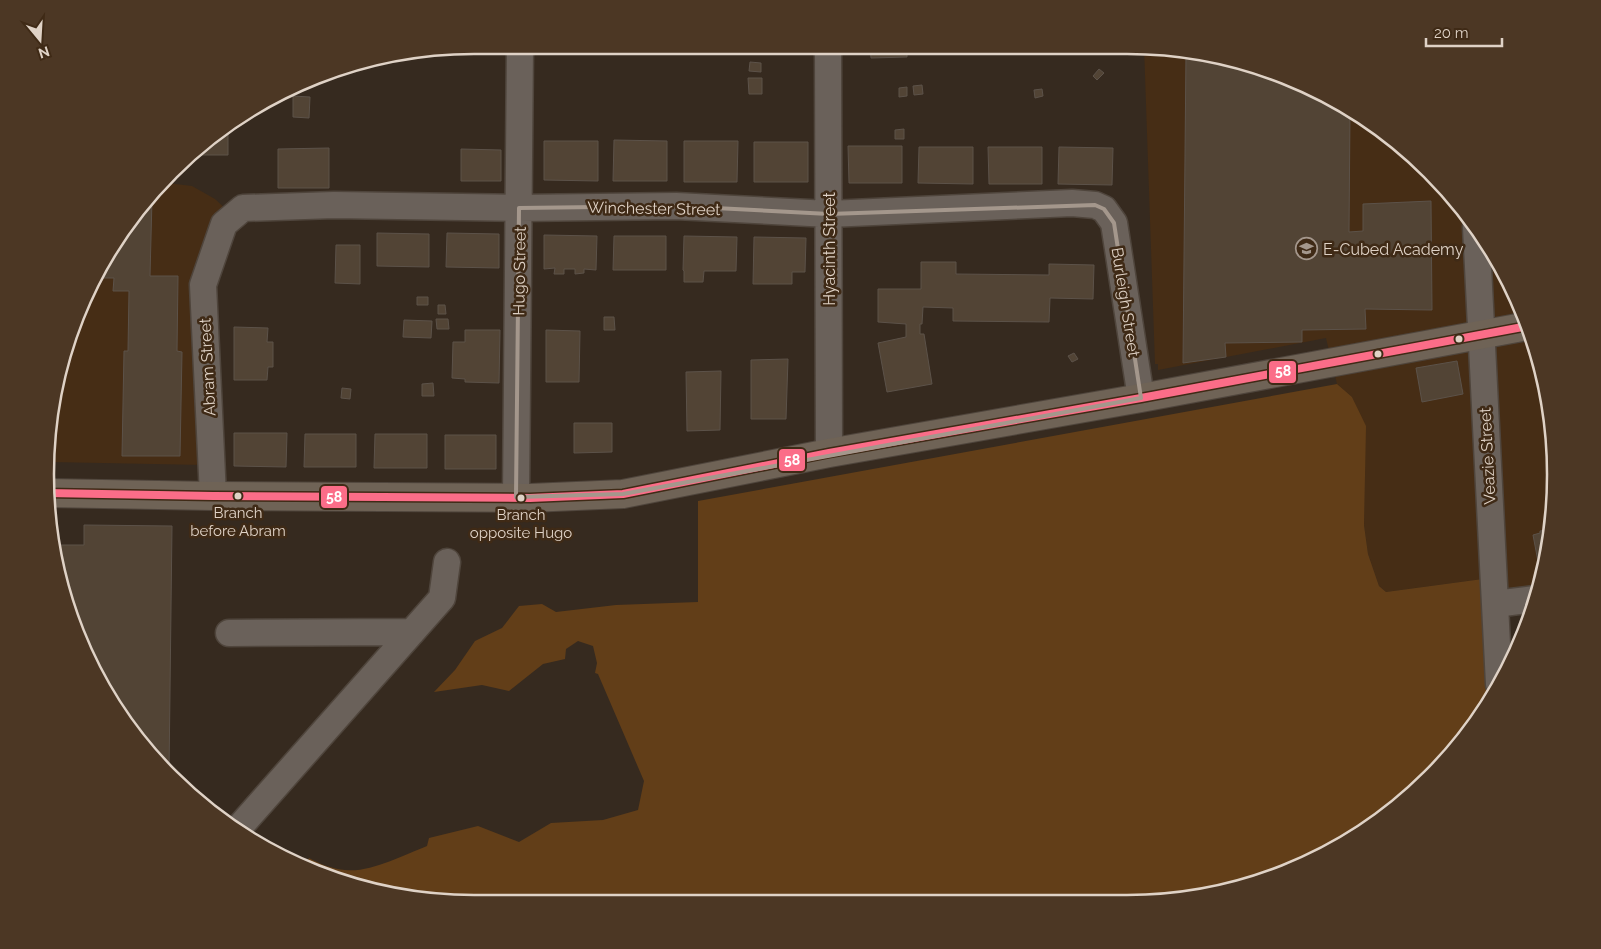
<svg xmlns="http://www.w3.org/2000/svg" width="1601" height="949" font-family="Raleway,sans-serif">
	<style>
		.built { fill: #462d15 }
		.green { fill: #623e18 }
		.building { fill: #524435; stroke: #5c5249 }
		.lines { fill: none; stroke-linecap: round; stroke-linejoin: round }
		.minor-casing { stroke: #4f453c; stroke-width: 29 }
		.major-casing { stroke: #4f453c; stroke-width: 30 }
		.minor { stroke: #6a615a; stroke-width: 26 }
		.major { stroke: #6f6356; stroke-width: 28 }
		.bus-1-casing { stroke: #3f2a16; stroke-width: 11 }
		.bus-1 { stroke: #fb6d88; stroke-width: 8 }
		.marked { fill: none; stroke: #a4978c; stroke-width: 4; stroke-linejoin: round }
		.bus-dot { fill: #dfd2c6; stroke: #3f2a16; stroke-width: 2 }
		.labels { text-anchor: middle; stroke-width: 5; stroke-linejoin: round; paint-order: stroke }
		.bus-label { font-size: 15px; fill: #dfd2c6; stroke: #3f2a16 }
		.street-label { font-size: 16px; fill: #dfd2c6; stroke: #3f2a16 }
		.poi-label { font-size: 16px; fill: #dfd2c6; stroke: #3f2a16; text-anchor: start }
		.rim { fill: none; stroke: #dfd2c6; stroke-width: 2.5 }
		.line-badge { stroke: #3f2a16; stroke-width: 2 }
		.badge-label { font-size: 14px; text-anchor: middle; font-weight: bold; fill: #fff }
	</style>
	<rect width="100%" height="100%" fill="#362a1f"/>
	<!-- built -->
	<path class="built" d="M1144,46H1155L1265,68L1365,117L1430,171L1483,236L1523,310L1548,390L1556,474L1548,558L1538,590L1497,594L1490,578L1386,592L1379,586L1368,554L1364,525L1365,426L1352,397L1337,384L1326,338L1158,370V364H1155Z
		M167,183L192,186L215,199L234,217L203,290L205,465L50,462L60,363L118,236Z"/>
	<!-- green -->
	<path class="green" d="M1337,384L1352,397L1366,426L1364,525L1368,554L1379,586L1386,592L1490,578L1500,683L1484,713L1430,778L1342,846L1264,881L1155,903H446L337,881L305,866L309,858C320,864 332,869 345,870C370,873 404,855 427,846L429,838L478,826L519,842L551,823L603,820L638,810L644,781L598,674L595,673L597,663L593,646L578,641L566,649L565,659L543,664L509,691L482,685L434,692L455,670L475,641L502,628L519,606L542,604L556,612L616,605L698,602V501Z"/>
	<!-- building -->
	<path class="building" d="M870,46H907V57L871,58Z
		M1186,52L1265,68L1350,110L1349,232L1363,231V204L1431,201L1432,310L1365,309L1366,329L1302,330V342L1225,343L1226,357L1183,363Z
		M750,62L761,63V72L749,71Z
		M1099,69L1104,73L1097,80L1093,76Z
		M748,78H762V94H749Z
		M922,85L923,94L914,95L913,86Z
		M907,87V96L899,97V88Z
		M1042,89L1043,96L1035,98L1034,90Z
		M293,96L310,97L309,118L293,117Z
		M228,126V155H194L213,134Z
		M904,129V139H895V130Z
		M614,140L667,141V181H613Z
		M544,141H598V181L544,180Z
		M684,141H738L737,182H684Z
		M754,142H808V182H754Z
		M848,146H902V183H849Z
		M919,147H973V184L918,183Z
		M988,147H1042V184H989Z
		M1059,147L1113,148L1112,185L1058,184Z
		M329,148V188H278V149Z
		M461,149L501,150V181H461Z
		M152,199L150,276H178L177,351L182,352L180,456H122L124,351H128L129,291H113L114,278H98L118,236Z
		M377,233L429,234V267L377,266Z
		M447,233L499,234V268L446,267Z
		M544,235L597,236L596,270L584,269V273L575,274V269H564V274H554L555,268L544,269Z
		M614,236H666V270H613Z
		M684,236L737,237L736,271H704L703,282H684V271L683,270Z
		M754,237L806,238L805,272H792V284H753Z
		M336,245H360V284L335,283Z
		M921,262H956V274L1049,275V264L1094,265L1093,299L1050,298L1049,322L953,321V308L923,307L922,324H920V334H924L932,384L887,392L878,343L906,337V324L878,322V289H921Z
		M417,297H428V305H417Z
		M438,305H445L446,314H438Z
		M604,317H614L615,330H604Z
		M436,319H448L449,329H437Z
		M404,320L432,321L431,338L403,337Z
		M234,327L268,328L267,342H273V367H268L267,380H234Z
		M465,330H500L499,383L465,382V379L452,378L453,342H465Z
		M546,330L580,331L579,382H546Z
		M1074,353L1078,359L1072,362L1068,356Z
		M788,359L786,419H751V360Z
		M1457,361L1463,394L1422,402L1416,368Z
		M721,371L720,430L687,431L686,372Z
		M433,383L434,396H422V384Z
		M342,388L351,389L350,399L341,398Z
		M574,423H612V452L574,453Z
		M234,433H287L286,467L234,466Z
		M305,434H356V467H304Z
		M375,434H427V468H374Z
		M445,435H496V469H445Z
		M84,525L172,526L169,773L151,757L78,639L56,545H84Z
		M1551,529L1548,558L1544,571L1540,572L1533,535L1540,533V531Z"/>
	<g class="lines">
		<defs>
			<path id="minor" d="M828,45L829,453
				M1476,227L1499,684
				M213,496L203,285L224,224L243,208L334,205L519,208L676,206L829,214L1072,203L1095,205L1104,209L1114,223L1141,398
				M516,497L520,45
				M1495,604L1535,599
				M229,633L412,632
				M236,831L442,598L447,562"/>
			<path id="major" d="M47,493L213,496L530,498L623,494L829,453L1141,398L1528,326"/>
		</defs>
		<!-- minor casing -->
		<use href="#minor" class="minor-casing"/>
		<!-- major casing -->
		<use href="#major" class="major-casing"/>
		<!-- minor -->
		<use href="#minor" class="minor"/>
		<!-- major -->
		<use href="#major" class="major"/>
		<defs>
			<path id="bus-1" d="M47,493L213,496L530,498L623,494L829,453L1141,398L1528,326"/>
		</defs>
		<!-- bus-1 casing -->
		<use href="#bus-1" class="bus-1-casing"/>
		<!-- bus-1 -->
		<use href="#bus-1" class="bus-1"/>
	</g>
	<!-- marked area -->
	<path class="marked" d="M1095,205L1104,209L1114,223L1141,398L623,494L516,497L519,208L676,206L829,214Z"/>
	<!-- icons -->
	<defs>
		<symbol id="school-ring" viewBox="-11 -11 22 22"><circle r="9.5" fill="#3f2a16" stroke="#a4978c" stroke-width="1.5"/><path d="M0-5L7-2L0 1L-7-2ZM-4 1L0 2.5L4 1V4Q0 6-4 4Z" fill="#a4978c"/></symbol>
	</defs>
	<g fill-rule="evenodd">
		<use href="#school-ring" x="1294" y="236" width="25" height="25"/>
	</g>
	<!-- markers -->
	<g class="bus-dot">
		<circle cx="1459" cy="339" r="4.5"/>
		<circle cx="1378" cy="354" r="4.5"/>
		<circle cx="238" cy="496" r="4.5"/>
		<circle cx="521" cy="498" r="4.5"/>
	</g>
	<g class="labels">
		<!-- bus labels -->
		<g class="bus-label">
			<text x="238" y="518">Branch<tspan x="238" dy="18">before Abram</tspan></text>
			<text x="521" y="520">Branch<tspan x="521" dy="18">opposite Hugo</tspan></text>
		</g>
		<!-- street labels -->
		<g class="street-label">
			<text transform="translate(654 208) rotate(1)" y="6">Winchester Street</text>
			<text transform="translate(829 249) rotate(-90)" y="6">Hyacinth Street</text>
			<text transform="translate(519 271) rotate(-89)" y="6">Hugo Street</text>
			<text transform="translate(1126 302) rotate(81)" y="6">Burleigh Street</text>
			<text transform="translate(207 367) rotate(-93)" y="6">Abram Street</text>
			<text transform="translate(1487 456) rotate(-93)" y="6">Veazie Street</text>
		</g>
		<!-- poi labels -->
		<g class="poi-label">
			<text x="1323" y="255">E-Cubed Academy</text>
		</g>
	</g>
	<!-- crop -->
	<path d="M0 0H1601V949H0ZM474 54H1127A420 420 0 0 1 1547 474V475A420 420 0 0 1 1127 895H474A420 420 0 0 1 54 475V474A420 420 0 0 1 474 54Z" fill="#4c3724" fill-rule="evenodd"/>
	<path class="rim" d="M474 54H1127A420 420 0 0 1 1547 474V475A420 420 0 0 1 1127 895H474A420 420 0 0 1 54 475V474A420 420 0 0 1 474 54Z"/>
	<g class="line-badge">
		<rect x="1268" y="360" width="29" height="24" rx="5" fill="#fb6d88"/>
		<rect x="778" y="448" width="28" height="24" rx="5" fill="#fb6d88"/>
		<rect x="320" y="485" width="28" height="24" rx="5" fill="#fb6d88"/>
	</g>
	<g class="badge-label">
		<text x="1283" y="376">58</text>
		<text x="792" y="465">58</text>
		<text x="334" y="502">58</text>
	</g>
	<!-- north arrow -->
	<g transform="translate(40 40) rotate(162)" stroke="#3f2a16" stroke-width="4" paint-order="stroke">
	<path d="M0-4L9 19L0 12L-9 19Z" fill="#dfd2c6"/>
	<text y="-8" font-size="14" font-weight="bold" text-anchor="middle" fill="#dfd2c6">N</text>
	</g>
	<!-- scale -->
	<path d="M1426 38v8h76v-8" fill="none" stroke="#dfd2c6" stroke-width="2.5"/>
	<text x="1434" y="38" font-size="15" fill="#dfd2c6" stroke="#3f2a16" stroke-width="4" paint-order="stroke">20 m</text>
</svg>
